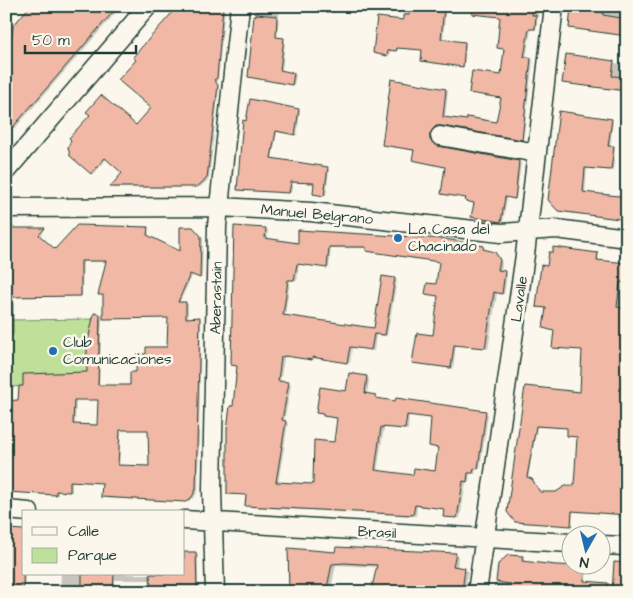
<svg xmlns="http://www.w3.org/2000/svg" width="633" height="598" font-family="'Architects Daughter',sans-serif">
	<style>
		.green { fill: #bee099; stroke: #6e8e66 }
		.shadow { fill: #0003; fill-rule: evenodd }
		.building { fill: #f1b9a5; stroke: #1f3d34; fill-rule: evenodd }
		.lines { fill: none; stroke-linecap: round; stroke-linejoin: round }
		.minor-casing { stroke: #1f3d34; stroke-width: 21 }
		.minor { stroke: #fbf7ec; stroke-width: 18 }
		.poi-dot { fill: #1f6fb2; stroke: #fbf7ec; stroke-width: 2 }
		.labels { text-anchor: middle; stroke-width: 5; stroke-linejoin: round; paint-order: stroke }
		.street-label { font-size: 15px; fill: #1f3d34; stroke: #fbf7ec }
		.poi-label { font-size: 15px; fill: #1f3d34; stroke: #fbf7ec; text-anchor: start }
	</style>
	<rect width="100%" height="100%" fill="#fbf7ec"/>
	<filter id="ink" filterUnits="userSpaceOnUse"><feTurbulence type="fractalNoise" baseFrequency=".02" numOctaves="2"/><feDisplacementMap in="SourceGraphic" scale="10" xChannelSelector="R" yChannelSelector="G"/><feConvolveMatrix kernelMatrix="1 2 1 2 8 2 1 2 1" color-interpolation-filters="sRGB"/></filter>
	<g filter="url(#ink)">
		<!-- green -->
		<path class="green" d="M100,319L98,385L6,387V320Z"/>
		<!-- shadow -->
		<path class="shadow" d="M179,6H225L218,79L216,82L219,87L209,179L200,187L113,188L124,173L107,158L94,174L71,156L137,126L153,108Z
			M256,6H280L277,38L285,41L282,72L296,75L294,85L249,76Z
			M333,6H380L379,13L335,8Z
			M405,6H446L443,41L466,44L464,67L424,62L422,61L423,50L398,48V51L390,50L389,56L375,53L404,22Z
			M494,6H539L536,30L531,29L526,58L533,60L523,140L445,126L434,130L431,136L435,146L521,163L516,199L507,197L503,222L475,218L473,217L475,203L469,202L467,198L444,194L446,167L416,161L414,160L415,151L385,145L446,90L448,91L445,118L498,124L505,49L498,47L501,18L493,16Z
			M576,6H627V36L573,28Z
			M114,8L117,11L15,128L6,125Z
			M567,55L627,65V92L564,83Z
			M298,110L300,111L297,135L277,132L272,159L329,170L326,196L314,194L315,183H293L291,193L239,189L244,122Z
			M611,121L613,122L610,147L615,149L613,171L587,168L585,194L620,197L621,184L627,185V220L561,212L559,210Z
			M77,226L148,228L149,237L181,253L195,229L203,238L202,278L193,274L179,303L188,304V319L201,320L198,490L194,498L184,502L104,498L103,497V483L72,482V492L58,491V495L9,492L20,401L88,374L100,315L102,316L99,386H132L147,356L168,348L169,318H104V296L100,294L107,261L83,262L82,296L14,297V335L9,336V344L6,345V230L45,229L40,237L55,251ZM76,400H100L98,426L75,425ZM121,430H150V467H119Z
			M265,229L268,230L267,240L299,244L483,247L485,251L498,255L502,263L501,272L507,274L504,294L497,293L488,349L456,345L453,369L416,363L434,337L439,296L427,294L437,285L440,262L370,252L367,248H331L329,268L299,264L297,281L290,280L285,316L375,329L394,279L397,280L387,336L376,335L374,351L352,347L350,363L314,358V360L288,356L284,358L280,382L291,385L284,422L288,423L278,483L314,485L335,443L338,419L324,416L347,392L367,377L369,379L367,395L376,396L378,399L488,414L480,469H476L475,474L470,473L469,482H466L460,518L445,516V509L417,506L416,516L249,507L247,505V495L229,493L238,366L232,364ZM409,415L433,418L430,446L439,448L437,473L414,476L377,472L384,427L408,430Z
			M554,249L598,255L599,262L627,265V518H618L617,514L573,512L572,526L516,521L526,388L581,394L583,350L555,348L556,331L547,308L537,306ZM537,427L569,428L568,436L578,437L575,488L557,494L541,493L534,482L528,479Z
			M24,531L25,592H6Z
			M184,553L198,555V592H152V580H115V591L60,592L61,574H184Z
			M336,553L455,554L458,556L457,568L468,571L465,592H372L378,567L336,565L330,592H291Z
			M522,557L525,562L574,568V566H587L586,582L614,585L627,592H495L499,565Z"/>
		<!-- building -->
		<path class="building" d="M30,6H118L6,135V80L13,26Z
			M178,6H223L217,78L214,80L218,85L207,178L197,187H110L122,173L105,158L91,174L70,156L68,147L71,140L69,138L90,115L86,112L101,95L136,125L151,108L118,80L136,60L133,57Z
			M410,6L444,7L441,39L465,42L463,67L421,61L422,50L397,48L396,51L388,50L387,56L373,53L377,17L403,20V15H409Z
			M473,6H529L528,8L532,9V15H536L535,29H529L524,57L531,58L522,140L442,126H436L430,134V140L438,146L519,161L515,199L505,197L501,222L471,217L474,203L465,201L466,198L441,194L445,167L412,160L414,150L382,145L391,79L446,89L443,117L467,120V117L496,122L501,98L469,93L472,71L501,75L504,49L497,48L500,17L472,14Z
			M571,7L603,12V15L627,19V36L569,28Z
			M258,14L277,16L276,37L284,38L280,70L294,73L292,85L248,77L254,16Z
			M566,54L614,61L612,76L627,77V91L562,83Z
			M250,99L299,109L295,135L276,131L271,158L328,167L324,196L313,194L314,183L291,182L289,193L237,190L243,120L246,121Z
			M559,111L612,119L608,146H614L611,170L585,168L583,192L627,197V220L558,211L548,200Z
			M77,225L148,227L147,235L180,251V227H193L201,236L200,278L190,274L178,302H186V318L200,317L196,489L192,497L186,502L101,497L102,483L70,481V492L56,491V495L6,492V401L18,400L19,386H23V374L87,372V346L94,313L100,314L98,385H130V372H136L137,354H146V347H167L168,318L103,319V295H98L106,261H81V296L6,297V228H45L39,235L55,249ZM74,400H98L97,425L73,424ZM120,430H148L149,466L118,465Z
			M234,226L266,228L265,238L298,243V230L445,239L484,246L483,249L495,252L500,260L498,270L505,271L502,294L494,292L485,348L454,345L451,368L412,363L417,333L433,335L438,296L425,294L427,283L436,284L439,262L366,251V247H329L327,268L297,264L294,280H288L283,315L374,328L382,276L395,278L385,335L374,334L371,350L350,347L347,363L312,357V360L285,356L281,357L278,381L289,382L282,420L286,421L276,482L313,484L314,440L334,442L337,418L323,416V414L316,413L320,387L346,391L349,373L367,376L365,393L376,395V398L395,401L396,398L486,411L478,469L474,468L473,473H468L467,482L463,481L457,518L443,517L444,509L415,505L413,515L245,506L246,495L227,494V429L230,406H233L237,366L231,365ZM407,415L431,418L429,446L438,448L435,471L414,468L413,475L375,470L381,427L405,429Z
			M553,247L598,253L597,260L627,263V283L620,282L617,307L627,309V515L572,511L571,526L515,522L507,512L525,386L580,392L582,350L552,348L554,331L543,328L546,308L536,307L541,265L547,266L549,252H553ZM536,426L567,428V436L577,437L574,486H565L556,492H540L532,479L527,477Z
			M6,529L24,530L23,592H6Z
			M336,547L456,553L453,566L465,568L462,592H371L377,565L344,563L332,564L326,592H289L288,548L335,552Z
			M184,552H196L197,592H151L150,574H184Z
			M508,555L523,556L522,561L556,565L585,566L584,581L608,583L607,592H509L511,584L496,582L498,564Z
			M614,562L627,563V592H612Z
			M82,574H114L113,591L82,589Z"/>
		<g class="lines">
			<defs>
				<path id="minor" d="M440,136L537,153
					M6,171L148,6
					M6,208L219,207L311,212L501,233L556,229L627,238
					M6,510L29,512
					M184,520L570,543
					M600,545L627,546
					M215,592L212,490L217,226L240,6
					M477,592L525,255L554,6"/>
			</defs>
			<!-- minor casing -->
			<use href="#minor" class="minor-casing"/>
			<!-- minor -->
			<use href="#minor" class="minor"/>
		</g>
	</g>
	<!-- markers -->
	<g class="poi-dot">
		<circle cx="398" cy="238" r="5"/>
		<circle cx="53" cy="351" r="5"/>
	</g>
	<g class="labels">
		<!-- street labels -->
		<g class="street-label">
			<text transform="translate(317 214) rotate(5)" y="5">Manuel Belgrano</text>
			<text transform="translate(216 298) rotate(-89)" y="5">Aberastain</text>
			<text transform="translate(519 299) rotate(-82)" y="5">Lavalle</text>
			<text transform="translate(377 532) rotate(3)" y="5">Brasil</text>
		</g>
		<!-- poi labels -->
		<g class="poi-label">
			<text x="408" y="234">La Casa del<tspan x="408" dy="17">Chacinado</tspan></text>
			<text x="63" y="347">Club<tspan x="63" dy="17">Comunicaciones</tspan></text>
		</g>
	</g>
	<!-- margin -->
	<rect width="633" height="598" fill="none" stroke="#fbf7ec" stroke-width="25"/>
	<rect x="12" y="12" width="608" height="573" fill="none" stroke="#1f3d34" stroke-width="2" filter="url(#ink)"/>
	<!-- legend -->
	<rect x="22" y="510" width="162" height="65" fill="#fbf7ec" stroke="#a3ada2"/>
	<rect x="32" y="527" width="25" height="8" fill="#fbf7ec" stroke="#a3ada2"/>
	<text x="68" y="536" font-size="15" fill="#1f3d34">Calle</text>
	<rect x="32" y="548" width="25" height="15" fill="#bee099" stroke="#a3ada2"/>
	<text x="68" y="560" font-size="15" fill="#1f3d34">Parque</text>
	<!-- north arrow -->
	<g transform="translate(586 550) rotate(188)"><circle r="24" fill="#fbf7ec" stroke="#a3ada2"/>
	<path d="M0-4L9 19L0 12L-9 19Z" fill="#1f6fb2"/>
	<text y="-8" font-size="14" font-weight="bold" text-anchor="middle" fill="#1f3d34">N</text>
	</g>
	<!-- scale -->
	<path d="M25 45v8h111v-8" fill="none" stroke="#1f3d34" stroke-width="2.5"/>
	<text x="32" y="45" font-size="15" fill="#1f3d34" stroke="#fbf7ec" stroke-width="4" paint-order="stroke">50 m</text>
</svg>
